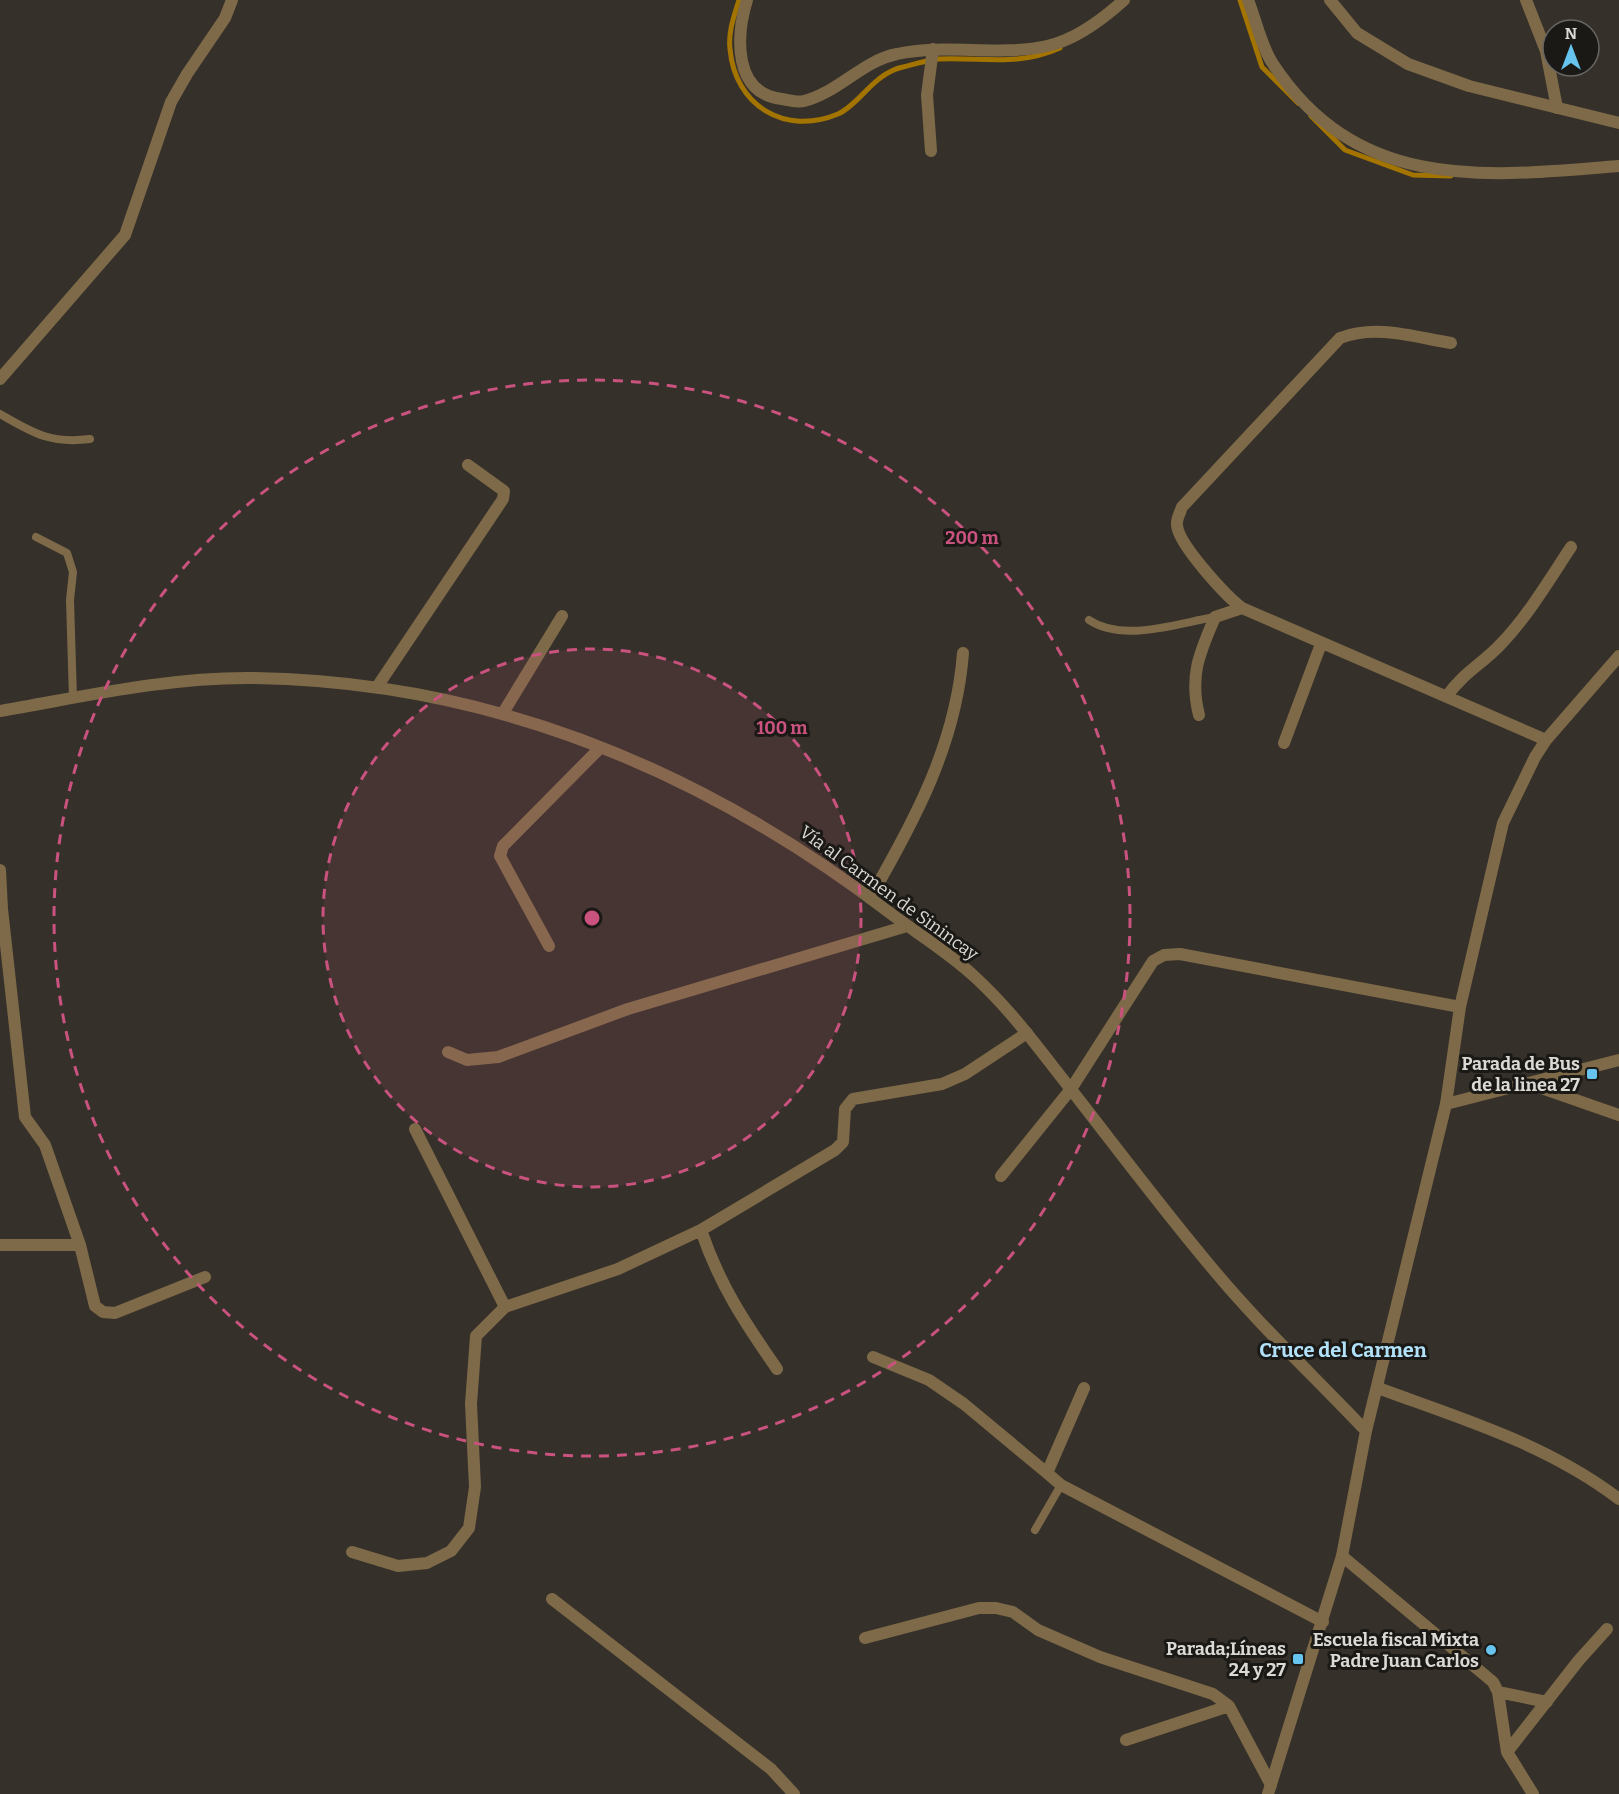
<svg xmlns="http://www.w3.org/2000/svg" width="1619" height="1794" font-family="Bitter,serif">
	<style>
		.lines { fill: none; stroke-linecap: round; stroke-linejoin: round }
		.stream { stroke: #a47400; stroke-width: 5 }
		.service { stroke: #7e6a48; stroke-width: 8 }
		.minor { stroke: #7e6a48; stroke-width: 12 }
		.tertiary { stroke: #7e6a48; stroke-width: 12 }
		.ring { fill: none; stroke: #ca527f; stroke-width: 3; stroke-dasharray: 10 8 }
		.poi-dot { fill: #66c4ef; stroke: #1b1916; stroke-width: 2 }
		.labels { text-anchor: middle; stroke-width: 6; stroke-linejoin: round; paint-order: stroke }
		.street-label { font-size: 18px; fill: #dbd9d4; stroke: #1b1916 }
		.poi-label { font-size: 18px; font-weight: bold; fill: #dbd9d4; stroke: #1b1916; text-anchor: end }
		.neighbourhood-label { font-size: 20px; font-weight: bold; fill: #b2e2fa; stroke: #1b1916 }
		.centre { fill: #ca527f; stroke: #1b1916; stroke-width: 3 }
		.ring-label { font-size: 18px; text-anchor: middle; font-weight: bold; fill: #ca527f; stroke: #1b1916; stroke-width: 6; stroke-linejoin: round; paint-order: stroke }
	</style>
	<rect width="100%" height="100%" fill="#35312a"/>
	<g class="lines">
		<!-- stream -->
		<path class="stream" d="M739,0C734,16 728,32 730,49C735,106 785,136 838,114C859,105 874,73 903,67C915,64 927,60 939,59C983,57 1017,67 1060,48
			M1240,0L1262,67L1298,103
			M1311,116L1345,150L1413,175L1451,176"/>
		<!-- service -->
		<path class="service" d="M0,414C33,433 50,444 90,439
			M36,537L67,553L73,572L70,600L73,698
			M1089,620C1123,643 1178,623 1215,617
			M1035,1530L1061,1485"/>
		<!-- minor -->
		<path class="minor" d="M747,0C736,36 733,94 782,99C789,100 798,103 804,101C839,92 862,61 897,54C946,43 998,57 1047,46C1075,40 1103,19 1124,0
			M1248,0C1256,20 1261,46 1273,64C1358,193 1485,177 1619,166
			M1526,0L1546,51L1557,108
			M931,151L927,95L933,49
			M1451,343C1414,337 1376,324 1340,338L1182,507C1180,513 1176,520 1177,525C1178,544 1226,596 1242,608L1546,740
			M0,379L125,235L171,102L187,74L225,18L232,0
			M377,687L503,499L504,491L468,465
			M1447,696C1462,674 1482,664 1500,645C1528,616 1549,580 1571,547
			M503,713L562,616
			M1199,715C1189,675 1200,652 1215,617L1242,608
			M1284,743L1321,644
			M0,870L2,909L0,910
			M870,898C915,820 956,744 963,653
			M2,909L25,1117L45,1145L80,1245L95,1306L103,1312L115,1313L205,1277
			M549,946L500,856L503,846L600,748
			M448,1052L467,1060L498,1057L628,1009L907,926
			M1524,1082L1619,1115
			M1446,1104L1460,1007L1503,823L1535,757L1546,740L1619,656
			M415,1129L505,1307
			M1001,1176L1071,1089L1153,961L1164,955L1180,954L1460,1007
			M701,1230C719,1284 745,1323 777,1369
			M0,1245H80
			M873,1357L929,1380L964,1404L1047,1473
			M1084,1388L1047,1473L1061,1485L1323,1622
			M1378,1388C1462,1419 1547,1444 1619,1499
			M352,1552L398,1566L427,1563L451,1551L469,1528L475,1487L471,1404L476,1336L505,1307L618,1269L701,1230L835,1150L843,1142L845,1109L853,1099L942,1084L965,1074L1027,1033
			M1342,1556L1493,1682L1498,1692L1507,1752L1533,1794
			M552,1599L771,1769L794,1794
			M865,1638L979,1608H996L1013,1612L1038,1630L1100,1657L1213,1694L1229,1706L1271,1785
			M1498,1692L1547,1702
			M1126,1740L1229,1706
			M1507,1752L1579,1660L1607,1629"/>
		<!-- tertiary -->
		<path class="tertiary" d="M1330,0L1357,33L1408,64L1469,86L1619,123
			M0,711C82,697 163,678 247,678C488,680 700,768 890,913C918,934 951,954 976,978C1013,1012 1042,1053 1073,1092C1119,1151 1164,1211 1212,1268C1259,1325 1315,1377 1366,1431
			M1268,1794L1342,1556L1366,1431L1446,1104L1619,1060"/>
	</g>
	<!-- distance rings -->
	<circle cx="592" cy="918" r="269" fill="#ca527f" fill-opacity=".12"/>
	<g class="ring">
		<circle cx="592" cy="918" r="269"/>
		<circle cx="592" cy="918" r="538"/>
	</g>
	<!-- markers -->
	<g class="poi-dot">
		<rect x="1586" y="1068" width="12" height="12" rx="3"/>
		<circle cx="1491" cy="1650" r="6"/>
		<rect x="1292" y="1653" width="12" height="12" rx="3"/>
	</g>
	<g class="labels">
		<!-- street labels -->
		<g class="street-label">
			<text transform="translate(889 893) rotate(36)" y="6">Vía al Carmen de Sinincay</text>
		</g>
		<!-- poi labels -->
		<g class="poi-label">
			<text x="1580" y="1070">Parada de Bus<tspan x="1580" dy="21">de la linea 27</tspan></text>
			<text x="1479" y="1646">Escuela fiscal Mixta<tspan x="1479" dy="21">Padre Juan Carlos</tspan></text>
			<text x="1286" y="1655">Parada;Líneas<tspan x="1286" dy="21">24 y 27</tspan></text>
		</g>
		<!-- neighbourhood labels -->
		<g class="neighbourhood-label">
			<text x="1343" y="1357">Cruce del Carmen</text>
		</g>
	</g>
	<circle cx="592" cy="918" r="9" class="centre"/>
	<g class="ring-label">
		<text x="972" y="544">200 m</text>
		<text x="782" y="734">100 m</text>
	</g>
	<!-- north arrow -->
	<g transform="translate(1571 48)"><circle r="28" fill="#1b1916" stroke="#686662" stroke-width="1.5"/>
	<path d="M0-4.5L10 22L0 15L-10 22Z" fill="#66c4ef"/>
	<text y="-9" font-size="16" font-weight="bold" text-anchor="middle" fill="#dbd9d4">N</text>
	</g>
</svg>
